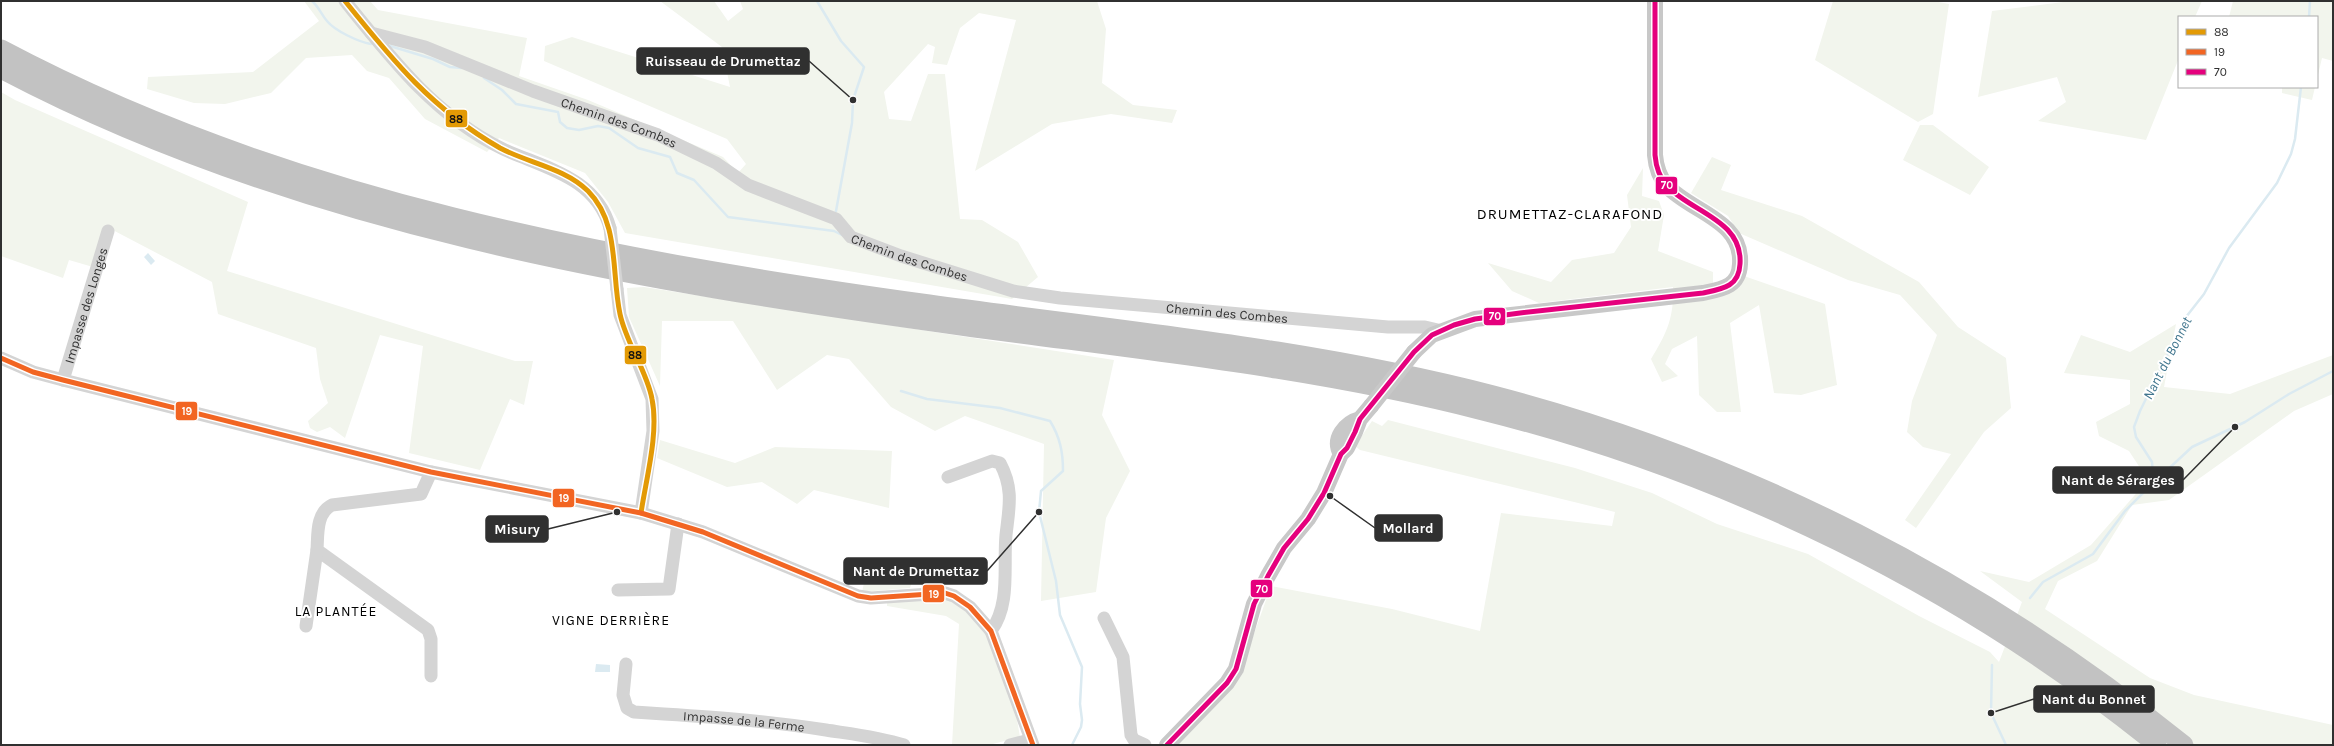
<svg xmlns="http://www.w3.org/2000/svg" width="2334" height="746" font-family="Karla,sans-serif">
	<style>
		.green { fill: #f2f5ed }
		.water { fill: #dbeaf1 }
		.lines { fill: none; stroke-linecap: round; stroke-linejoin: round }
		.stream { stroke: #dbeaf1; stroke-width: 2.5 }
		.minor { stroke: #d4d4d4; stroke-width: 13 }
		.major { stroke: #c8c8c8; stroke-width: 16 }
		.highway { stroke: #c2c2c2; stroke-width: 19 }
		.minor-bridge { stroke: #d4d4d4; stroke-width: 13 }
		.major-bridge { stroke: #c8c8c8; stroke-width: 16 }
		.bus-1-casing { stroke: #fff; stroke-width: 8 }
		.bus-2-casing { stroke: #fff; stroke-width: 8 }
		.bus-3-casing { stroke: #fff; stroke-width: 8 }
		.bus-1 { stroke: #e39a05; stroke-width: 5 }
		.bus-2 { stroke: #f26522; stroke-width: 5 }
		.bus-3 { stroke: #e5007d; stroke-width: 5 }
		.labels { text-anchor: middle; stroke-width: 4; stroke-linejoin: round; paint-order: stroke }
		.street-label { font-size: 13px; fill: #303030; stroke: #fff }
		.water-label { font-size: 14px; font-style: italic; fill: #41768e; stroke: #fff }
		.neighbourhood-label { font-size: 14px; letter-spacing: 1px; fill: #000; stroke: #fff }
		.quarter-label { font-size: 15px; letter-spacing: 1px; fill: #000; stroke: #fff }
		.leader { fill: none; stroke: #303030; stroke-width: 1.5 }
		.callout-dot { fill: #303030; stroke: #fff; stroke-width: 1.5 }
		.callout { fill: #303030; stroke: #303030; stroke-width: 1.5 }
		.callout-label { font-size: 14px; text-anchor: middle; font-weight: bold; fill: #fff }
		.line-badge { stroke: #fff; stroke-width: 1.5 }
		.badge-label { font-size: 11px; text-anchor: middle; font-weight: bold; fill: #fff }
		.pale-badge-label { font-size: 11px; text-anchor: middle; font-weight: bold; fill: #111 }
	</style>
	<rect width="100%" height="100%" fill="#fff"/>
	<!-- green -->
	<path class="green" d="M304,1H370L378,10L527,38L519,76L588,100L723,157L738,173L746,164L727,139L544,61L545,46L572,37L730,87L722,47L660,1H714L728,21L743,9L740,1H1097L1106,29L1102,83L1133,105L1177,110L1172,123L1111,114L1052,124L975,171L1016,20L979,13L960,28L947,65L932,63L935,47L928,44L884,92L889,119L911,121L928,74H945L960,219L982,220L1018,242L1038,277L1012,299L625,233L608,202L585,173L499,138L487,152L425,119L389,78L367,71L352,55L306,58L271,93L225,104L194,103L147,89L148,77L253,72L319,21Z
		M1833,1H1933L1949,4L1933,114L1918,122L1815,60Z
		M2071,1H2202L2195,17H2179V58L2146,140L2038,121L2066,102L2057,77L1978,97L1992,11Z
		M2233,1H2333V61L2322,58L2317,79V17H2229Z
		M2282,87H2315L2312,100L2282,93Z
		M1,92L15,100L248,202L227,271L515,361H533L524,405L510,399L480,470L409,453L423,346L380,335L345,438L330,427L317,432L310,428L308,421L328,403L320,379L316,348L218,314L212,282L107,227L93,267L69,260L63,278L1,256Z
		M1920,125H1933L1989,167L1970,195L1903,160Z
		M1712,157L1731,165L1721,190L1802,216L1919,282L1958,327L2006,358L2011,408L1984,432L1916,528L1905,520L1951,454L1923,447L1907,432L1912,401L1937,335L1900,295L1848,280L1739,233L1728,216L1691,193Z
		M1643,168L1642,196L1659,201L1664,215L1658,251L1713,272V284L1744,276L1825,304L1837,385L1801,395L1774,393L1759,305L1730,323L1741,412H1717L1699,395L1697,336L1672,349L1665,364L1678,376L1662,382L1651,359C1667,333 1674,318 1673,287L1539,303L1512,291L1488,263L1551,282L1572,260L1614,253L1631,227L1627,195Z
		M644,287L1114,360L1102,415L1130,471L1106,518L1096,592L1041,601L1044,444L965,416L935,431L891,407L849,359L827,355L777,390L733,321H662L660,386L629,317L627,288Z
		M2176,324L2164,387L2230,394L2333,355V394L2294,411L2169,500L2132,505L2097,561L2058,581L2045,609L2150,678L2194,695L2333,725V745H1174L1239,676L1271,586L1392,609L1480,631L1501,513L1612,526L1615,512L1360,450L1355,446L1372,421L1382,426L1388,420L1575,468L1652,493L1717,524L1808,554L1919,616L1990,652L1999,662L2022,602L1980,571L2029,582L2091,545L2148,480L2129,451L2099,436L2096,422L2130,404V380L2064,373L2081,335L2130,352Z
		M660,440L735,463L775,447L892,451L889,508L814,490L797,504L762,482L727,487L657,458Z
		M933,557L935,566L946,587L922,585L929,562Z
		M915,573L910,588L862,592L864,583H879Z
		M938,597L952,600L969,614L988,636L1016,714L1020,737L989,745H952L959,624L946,616L887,606V600Z"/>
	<!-- water -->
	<path class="water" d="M148,253L155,261L151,265L144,257Z
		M596,664L610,665V672H595Z"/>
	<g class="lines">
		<!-- stream -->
		<path class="stream" d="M312,1C319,7 321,14 327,21C335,31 359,42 371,44
			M817,1L841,41L864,67L853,100L852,123L836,211
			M2309,17L2310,1
			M390,46L433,59L450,67L462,68
			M484,78L502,90L516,104L558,112L560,122L567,128L579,130L598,126L609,128L638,148L670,157L677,173L694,180L728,217L834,231L842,235
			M901,391L927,399L1000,408L1050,421C1060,437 1063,452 1063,471L1041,491L1039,512L1056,581L1060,615L1082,667L1080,704L1082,720L1081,727L1072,745
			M2150,486L2192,447L2245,422L2289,394L2333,371
			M2030,598L2043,582L2093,554L2125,511L2150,486L2153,474L2152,462L2136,437L2134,427L2140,411L2186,317L2204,294L2229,248L2277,183L2291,154L2295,139L2301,87
			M1992,665L1991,713L2006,745"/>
		<!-- minor -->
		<g class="minor">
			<path d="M345,1C390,57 436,117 503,149C544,168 596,177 610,228"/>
			<path id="s1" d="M371,33L425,47L533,91L658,135L716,163L748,185L836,219L851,237L901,256L1013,291L1060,298L1388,327H1425L1442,331"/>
			<path d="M617,289L620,315L652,399L653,431L641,513"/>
			<path d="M1,358L33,372L63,380L431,472L641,513L703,532L858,596L871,598L945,593L954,596L970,607L991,631L1033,745"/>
			<path id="s2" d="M63,380L108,231"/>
			<path d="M431,472L421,494L332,505C316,513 318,534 317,550L428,630L431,639V676"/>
			<path d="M948,477L992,461L1000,463C1014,489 1009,508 1006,535C1003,566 1011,604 991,631"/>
			<path d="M618,590L669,589L678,524"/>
			<path d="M1104,618L1123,657L1131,735L1134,740L1145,745"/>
			<path d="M306,626L317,550"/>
			<path id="s3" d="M626,664L623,695L627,708L634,712C699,716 762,720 826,730C852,734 879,737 904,745"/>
			<path d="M1010,745L1030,740"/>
		</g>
		<!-- major -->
		<path class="major" d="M1414,352L1432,335L1475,319L1703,293C1722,289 1739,287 1740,264C1743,220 1691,212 1667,186C1659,177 1656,167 1655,155V1
			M1341,454C1332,439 1345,423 1360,419
			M1167,745L1227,683L1236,669L1254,604L1268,576L1284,548L1308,519L1324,493L1341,454L1347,448L1355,432L1360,419L1371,406"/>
		<!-- highway -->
		<path class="highway" d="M1,49C287,201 612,260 929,304C1117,330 1308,347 1493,395C1746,461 1981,581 2184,745
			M1,69C296,225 634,281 961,326C1136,350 1312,367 1483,411C1727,472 1961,586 2157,745"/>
		<!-- minor-bridge -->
		<path class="minor-bridge" d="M610,228L617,289"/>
		<!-- major-bridge -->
		<path class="major-bridge" d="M1371,406L1414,352"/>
		<defs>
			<path id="bus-1" d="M345,1C393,61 432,109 500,148C528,163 565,168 588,191C620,223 611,272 620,314C626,343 647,371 652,399C659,433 646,479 641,513"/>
			<path id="bus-2" d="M1,358L33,372L63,380L431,472L641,513L703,532L858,596L871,598L945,593L954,596L970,607L991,631L1033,745"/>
			<path id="bus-3" d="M1167,745L1227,683L1236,669L1254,604L1268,576L1284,548L1308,519L1324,493L1341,454L1347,448L1355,432L1360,419L1414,352L1432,335L1454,325L1475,319L1520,313L1703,293C1722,289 1739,287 1740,264C1743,220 1691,212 1667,186C1659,177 1656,167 1655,155V1"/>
		</defs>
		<!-- bus-1 casing -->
		<use href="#bus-1" class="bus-1-casing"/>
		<!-- bus-2 casing -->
		<use href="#bus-2" class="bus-2-casing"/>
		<!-- bus-3 casing -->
		<use href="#bus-3" class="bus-3-casing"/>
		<!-- bus-1 -->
		<use href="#bus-1" class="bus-1"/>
		<!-- bus-2 -->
		<use href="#bus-2" class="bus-2"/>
		<!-- bus-3 -->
		<use href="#bus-3" class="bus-3"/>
	</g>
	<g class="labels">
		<!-- street labels -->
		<g class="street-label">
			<text dy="5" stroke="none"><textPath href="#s1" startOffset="264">Chemin des Combes</textPath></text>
			<text dy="5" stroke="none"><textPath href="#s1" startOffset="588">Chemin des Combes</textPath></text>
			<text dy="5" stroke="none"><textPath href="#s2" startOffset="78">Impasse des Longes</textPath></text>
			<text dy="5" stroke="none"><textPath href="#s1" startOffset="912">Chemin des Combes</textPath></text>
			<text dy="5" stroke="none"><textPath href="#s3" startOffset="163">Impasse de la Ferme</textPath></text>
		</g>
		<!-- water labels -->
		<g class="water-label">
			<text transform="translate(2167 358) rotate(-63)" y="5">Nant du Bonnet</text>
		</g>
		<!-- neighbourhood labels -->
		<g class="neighbourhood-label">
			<text x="336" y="616">LA PLANTÉE</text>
			<text x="611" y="625">VIGNE DERRIÈRE</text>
		</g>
		<!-- quarter labels -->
		<g class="quarter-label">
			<text x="1570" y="219">DRUMETTAZ-CLARAFOND</text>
		</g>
	</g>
	<!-- callouts -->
	<path class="leader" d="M853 100L809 61M2235 427L2183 480M1330 496L1375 528M617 512L548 529M1039 512L987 571M1991 713L2034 699"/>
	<g class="callout-dot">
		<circle cx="853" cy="100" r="4"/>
		<circle cx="2235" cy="427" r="4"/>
		<circle cx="1330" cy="496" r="4"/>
		<circle cx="617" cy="512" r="4"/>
		<circle cx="1039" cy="512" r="4"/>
		<circle cx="1991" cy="713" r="4"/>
	</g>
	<g class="callout">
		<rect x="637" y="48" width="172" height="26" rx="4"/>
		<rect x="2053" y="467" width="130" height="26" rx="4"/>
		<rect x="1375" y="515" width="67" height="26" rx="4"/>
		<rect x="486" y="516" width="62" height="26" rx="4"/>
		<rect x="844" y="558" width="143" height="26" rx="4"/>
		<rect x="2034" y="686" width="120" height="26" rx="4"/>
	</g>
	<g class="callout-label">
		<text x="723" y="66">Ruisseau de Drumettaz</text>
		<text x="2118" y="485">Nant de Sérarges</text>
		<text x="1408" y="533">Mollard</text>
		<text x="517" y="534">Misury</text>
		<text x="916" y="576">Nant de Drumettaz</text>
		<text x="2094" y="704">Nant du Bonnet</text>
	</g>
	<g class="line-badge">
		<rect x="445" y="109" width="23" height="19" rx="4" fill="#e39a05"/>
		<rect x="1655" y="176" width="23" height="19" rx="4" fill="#e5007d"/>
		<rect x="1483" y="307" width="23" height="19" rx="4" fill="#e5007d"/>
		<rect x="624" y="345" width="23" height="20" rx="4" fill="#e39a05"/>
		<rect x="175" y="401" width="23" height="20" rx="4" fill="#f26522"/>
		<rect x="552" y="488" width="23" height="20" rx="4" fill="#f26522"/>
		<rect x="1250" y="579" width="23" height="19" rx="4" fill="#e5007d"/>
		<rect x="922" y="584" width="23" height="19" rx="4" fill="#f26522"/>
	</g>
	<g class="badge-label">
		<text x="1667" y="189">70</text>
		<text x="1495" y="320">70</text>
		<text x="187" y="415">19</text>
		<text x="564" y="502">19</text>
		<text x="1262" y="593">70</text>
		<text x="934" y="598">19</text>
	</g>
	<g class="pale-badge-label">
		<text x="456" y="123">88</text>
		<text x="635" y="359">88</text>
	</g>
	<!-- border -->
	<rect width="2334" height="746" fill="none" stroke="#303030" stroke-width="4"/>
	<!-- legend -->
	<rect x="2178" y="16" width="140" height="72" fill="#ffffff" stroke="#acacac"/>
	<rect x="2186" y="29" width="20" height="6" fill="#e39a05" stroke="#acacac"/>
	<text x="2214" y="36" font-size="12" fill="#303030">88</text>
	<rect x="2186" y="49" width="20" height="6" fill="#f26522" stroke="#acacac"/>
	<text x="2214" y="56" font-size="12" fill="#303030">19</text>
	<rect x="2186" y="69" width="20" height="6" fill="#e5007d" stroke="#acacac"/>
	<text x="2214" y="76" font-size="12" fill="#303030">70</text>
</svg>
